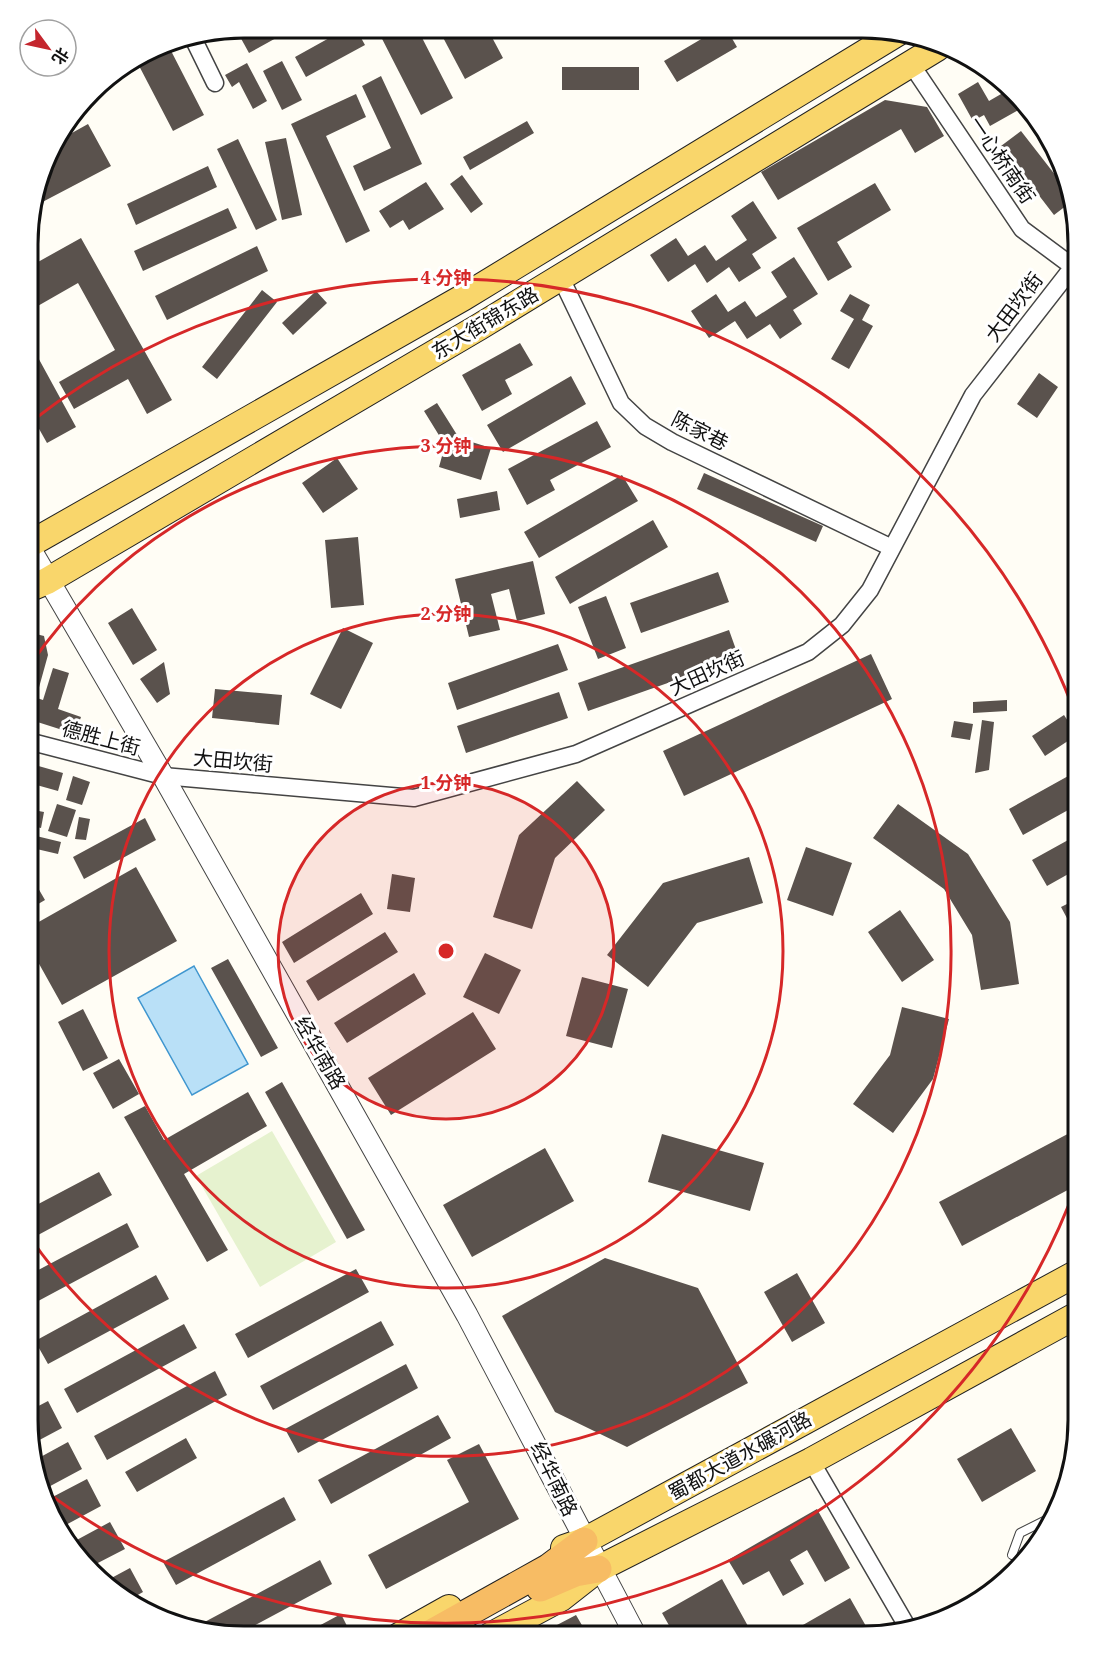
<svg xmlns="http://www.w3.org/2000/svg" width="1106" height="1664" font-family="'Noto Serif','Noto Sans SC',serif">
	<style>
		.pitch { fill: #e6f2cf }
		.water { fill: #b9e0f7; stroke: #3f96cf; stroke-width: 1.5 }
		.building { fill: #5a524d }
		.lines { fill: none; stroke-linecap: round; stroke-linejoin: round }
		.service-casing { stroke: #444; stroke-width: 10 }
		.minor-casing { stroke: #444; stroke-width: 19 }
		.tertiary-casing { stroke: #444; stroke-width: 23 }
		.primary-casing { stroke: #222; stroke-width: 28 }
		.trunk-casing { stroke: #222; stroke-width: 29 }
		.service { stroke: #fff; stroke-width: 8 }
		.minor { stroke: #fff; stroke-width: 16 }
		.tertiary { stroke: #fff; stroke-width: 21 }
		.primary { stroke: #f9d66b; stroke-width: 26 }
		.trunk { stroke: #f7bc64; stroke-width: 27 }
		.ring { fill: none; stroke: #d62828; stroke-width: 3 }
		.labels { text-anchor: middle; stroke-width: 6; stroke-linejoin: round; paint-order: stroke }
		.street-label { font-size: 20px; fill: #111; stroke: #fff }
		.rim { fill: none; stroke: #111; stroke-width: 3 }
		.centre { fill: #d62828; stroke: #fff; stroke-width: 3 }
		.ring-label { font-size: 18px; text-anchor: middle; font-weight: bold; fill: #d62828; stroke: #fff; stroke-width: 6; stroke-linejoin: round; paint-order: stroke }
	</style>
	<rect width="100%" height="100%" fill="#fffdf5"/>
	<!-- pitch -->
	<path class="pitch" d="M272,1131L336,1242L260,1287L196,1176Z"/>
	<!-- water -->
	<path class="water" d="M194,966L248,1064L192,1095L138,998Z"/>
	<!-- building -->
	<path class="building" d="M248,27H296L249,53L238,33Z
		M349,27H355L365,45L306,77L295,57Z
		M376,27L417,28L453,98L421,115Z
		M438,28H487L503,58L465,79Z
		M720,28H726L737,47L677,82L664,61Z
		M167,43L204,115L173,131L136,60Z
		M282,61L302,100L282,110L263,71Z
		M247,63L267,101L253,109L239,82L232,87L225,75Z
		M562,67H639V90H562Z
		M381,76L422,164L364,191L353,166L391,148L362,86Z
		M978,82L989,101L1008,90L1022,108L990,126L984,115L973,121L958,94Z
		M356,94L366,117L326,136L370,231L346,243L291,124Z
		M885,100L927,107L944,136L915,153L901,129L778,200L761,172Z
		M527,121L534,133L470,170L463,157Z
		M88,124L111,166L31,208L54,143Z
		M1021,131L1056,176L1064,169L1071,202L1054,215L1001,146Z
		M286,138L302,215L282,220L265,142Z
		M238,139L277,220L256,230L217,149Z
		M208,166L217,187L136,225L127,204Z
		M462,175L483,204L471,213L450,184Z
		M426,182L444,209L409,230L403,220L390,228L379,211Z
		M875,183L891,210L837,242L852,267L828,281L797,228Z
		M753,201L777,238L752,254L761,268L739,282L729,267L707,283L695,264L668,282L650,255L676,238L688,256L705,245L716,261L747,240L731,216Z
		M228,208L237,228L143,271L134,251Z
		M81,238L172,400L147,414L128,379L74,409L59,382L115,350L78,283L29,311V267Z
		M257,246L268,271L167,320L155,296Z
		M794,257L818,294L793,310L802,324L780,339L770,324L747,339L735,321L709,338L691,311L716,294L728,312L745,301L756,317L787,297L771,272Z
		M262,290L277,302L217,379L202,367Z
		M316,291L327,303L293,335L282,323Z
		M850,294L870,305L862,320L873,326L849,369L831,359L854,319L840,311Z
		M29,341L76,427L47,443L29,411Z
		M520,343L533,365L505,380L512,394L482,411L462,375Z
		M1039,373L1058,387L1037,418L1017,404Z
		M571,376L586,404L503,452L487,425Z
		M437,403L459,438L491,448L481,480L439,467L445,445L424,411Z
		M597,421L611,447L550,480L555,490L527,505L508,469Z
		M337,458L358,489L323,513L302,483Z
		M704,473L823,526L816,542L697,489Z
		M622,475L638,501L539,558L524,532Z
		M497,491L500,510L460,518L457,499Z
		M653,520L668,547L570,604L555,577Z
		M358,537L364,605L331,608L325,540Z
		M533,561L545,614L517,621L509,589L491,594L500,630L469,637L455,579Z
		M718,572L729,602L641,633L630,603Z
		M606,596L626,648L598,659L578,607Z
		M132,608L157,650L133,665L108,623Z
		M343,628L373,643L341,709L310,694Z
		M729,630L739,658L588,711L578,683Z
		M28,632L44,636L48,655L38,691L28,689Z
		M558,644L568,670L457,710L448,683Z
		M871,654L892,699L684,796L663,751Z
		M164,662L170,694L157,703L140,679Z
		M53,668L69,673L58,709L81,717L75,734L28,719V695L43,700Z
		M215,689L282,695L279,725L212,718Z
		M559,692L568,718L466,753L457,726Z
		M1007,700V711L973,713V702Z
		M1064,715L1077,735L1045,756L1032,736Z
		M982,720L994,722L989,770L975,773Z
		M954,721L973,724L970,740L951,737Z
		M28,763L63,773L58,791L33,784L28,799Z
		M1079,770V804L1023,835L1009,809Z
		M73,776L90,782L82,805L66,800Z
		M577,781L605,810L555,858L532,929L493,917L519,835Z
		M57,804L76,810L67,837L48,831Z
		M898,804L968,854L1010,922L1019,984L981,990L972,935L944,889L873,838Z
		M28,809L44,812L41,828L28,825Z
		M79,817L90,819L86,840L75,839Z
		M145,818L156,840L84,879L73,857Z
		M28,834L61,842L58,854L28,847Z
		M1079,834V868L1047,886L1032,860Z
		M806,847L852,863L833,916L787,900Z
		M749,857L763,903L697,923L648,987L607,955L663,883Z
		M136,867L177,941L62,1005L28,944V928Z
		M392,874L415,878L410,912L387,909Z
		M34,881L45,900L28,910V884Z
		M361,893L373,914L294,963L282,942Z
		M1079,898V933L1076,935L1061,907Z
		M900,910L934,960L902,982L868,932Z
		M385,932L398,952L318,1001L306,981Z
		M485,953L521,970L499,1014L463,997Z
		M228,959L278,1048L261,1057L211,968Z
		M414,973L426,994L347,1043L334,1023Z
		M582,977L628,989L612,1048L566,1036Z
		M902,1007L949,1019L933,1079L893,1133L853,1104L890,1055Z
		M83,1009L108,1058L83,1071L58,1022Z
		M473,1012L496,1049L391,1115L368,1078Z
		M119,1059L139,1094L113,1109L93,1073Z
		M282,1082L365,1230L347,1239L265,1092Z
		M248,1092L267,1126L184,1174L228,1250L207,1262L124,1117L145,1106L164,1140Z
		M1079,1128V1184L962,1246L939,1202Z
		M662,1134L764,1163L750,1211L648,1182Z
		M545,1148L574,1201L472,1257L443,1205Z
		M99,1172L112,1195L27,1241V1210Z
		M127,1223L139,1247L27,1307V1276Z
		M605,1258L698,1288L748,1383L627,1447L555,1412L502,1316Z
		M356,1269L369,1292L248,1358L235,1334Z
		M797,1273L825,1323L792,1342L764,1292Z
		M156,1275L169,1299L48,1364L35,1341Z
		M381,1321L394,1345L273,1410L260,1386Z
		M184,1324L197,1348L77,1413L64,1389Z
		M406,1364L418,1388L298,1453L285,1429Z
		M215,1371L227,1395L107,1460L94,1436Z
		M48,1401L62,1428L32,1444L27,1412Z
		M438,1415L451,1438L331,1504L318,1480Z
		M1011,1428L1036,1471L982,1502L957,1459Z
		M186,1438L197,1458L137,1492L125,1472Z
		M68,1442L82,1469L41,1491L35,1460Z
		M479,1444L519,1519L386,1589L368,1555L469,1502L447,1460Z
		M87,1479L101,1506L62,1527L43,1502Z
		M284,1497L296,1520L176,1585L163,1562Z
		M817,1509L850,1568L825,1582L807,1550L790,1560L804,1584L783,1596L769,1571L743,1585L728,1560Z
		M110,1522L125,1549L92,1566L73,1542Z
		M320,1560L332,1584L237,1635H216L201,1629L199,1625Z
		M130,1568L143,1592L129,1600L112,1592L104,1582Z
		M722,1579L754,1637L675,1636L662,1613Z
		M850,1598L871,1635L782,1637Z
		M341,1614L352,1636L302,1635Z
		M576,1615L583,1627L565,1636H536Z"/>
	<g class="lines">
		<defs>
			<path id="service" d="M1012,1555L1020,1533L1050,1518"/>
			<path id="minor" d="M192,36L215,83
				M911,64L1022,229L1072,266
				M561,278L621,403L645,426L672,442L892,548
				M28,741L163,776L414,798L576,754L808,652L842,625L870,590L973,395L1079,259
				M811,1461L908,1628"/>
			<path id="tertiary" d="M28,545L163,776L467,1315L636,1636"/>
			<path id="primary" d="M28,545L464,297L899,32
				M28,589L47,581L479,327L937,48
				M564,1548L584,1541L1079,1272
				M399,1636L449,1608
				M490,1636L561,1598L598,1569L811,1461L1079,1314"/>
			<path id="trunk" d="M540,1588L575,1573L598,1569
				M426,1636L548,1568L584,1541"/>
		</defs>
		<!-- service casing -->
		<use href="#service" class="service-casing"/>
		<!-- minor casing -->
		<use href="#minor" class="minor-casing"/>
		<!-- tertiary casing -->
		<use href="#tertiary" class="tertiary-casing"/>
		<!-- primary casing -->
		<use href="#primary" class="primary-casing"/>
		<!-- trunk casing -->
		<use href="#trunk" class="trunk-casing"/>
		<!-- service -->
		<use href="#service" class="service"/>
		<!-- minor -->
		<use href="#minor" class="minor"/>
		<!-- tertiary -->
		<use href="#tertiary" class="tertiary"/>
		<!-- primary -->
		<use href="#primary" class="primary"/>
		<!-- trunk -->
		<use href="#trunk" class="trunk"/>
	</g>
	<!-- distance rings -->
	<circle cx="446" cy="951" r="168" fill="#d62828" fill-opacity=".12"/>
	<g class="ring">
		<circle cx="446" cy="951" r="168"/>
		<circle cx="446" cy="951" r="337"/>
		<path d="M30 665A505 505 0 1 1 27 1233"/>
		<path d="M1078 1181A673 673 0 0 1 41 1488M32 421A673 673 0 0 1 1078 721"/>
	</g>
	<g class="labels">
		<!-- street labels -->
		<g class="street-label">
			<text transform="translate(1002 160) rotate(56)" y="7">一心桥南街</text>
			<text transform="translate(1014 307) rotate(-53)" y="7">大田坎街</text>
			<text transform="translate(485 323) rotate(-31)" y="7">东大街锦东路</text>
			<text transform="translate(700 431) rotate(27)" y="7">陈家巷</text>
			<text transform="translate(707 673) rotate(-24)" y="7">大田坎街</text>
			<text transform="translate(101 738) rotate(15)" y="7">德胜上街</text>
			<text transform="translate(233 761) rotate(5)" y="7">大田坎街</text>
			<text transform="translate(320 1053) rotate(60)" y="7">经华南路</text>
			<text transform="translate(740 1456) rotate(-29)" y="7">蜀都大道水碾河路</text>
			<text transform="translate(554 1479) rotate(64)" y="7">经华南路</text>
		</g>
	</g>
	<!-- crop -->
	<path d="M0 0H1106V1664H0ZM244 38H862A206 206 0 0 1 1068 244V1420A206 206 0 0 1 862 1626H244A206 206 0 0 1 38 1420V244A206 206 0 0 1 244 38Z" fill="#fff" fill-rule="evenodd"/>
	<path class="rim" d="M244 38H862A206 206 0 0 1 1068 244V1420A206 206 0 0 1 862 1626H244A206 206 0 0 1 38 1420V244A206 206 0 0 1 244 38Z"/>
	<circle cx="446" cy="951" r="9" class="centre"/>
	<g class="ring-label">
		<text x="446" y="284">4 分钟</text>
		<text x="446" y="452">3 分钟</text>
		<text x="446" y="620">2 分钟</text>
		<text x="446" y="789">1 分钟</text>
	</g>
	<!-- north arrow -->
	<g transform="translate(48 48) rotate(123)"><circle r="28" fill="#ffffff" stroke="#a0a0a0" stroke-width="1.5"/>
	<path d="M0-4.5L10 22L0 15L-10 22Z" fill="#c4262e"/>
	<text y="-9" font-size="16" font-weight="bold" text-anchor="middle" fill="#111111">北</text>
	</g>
</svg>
